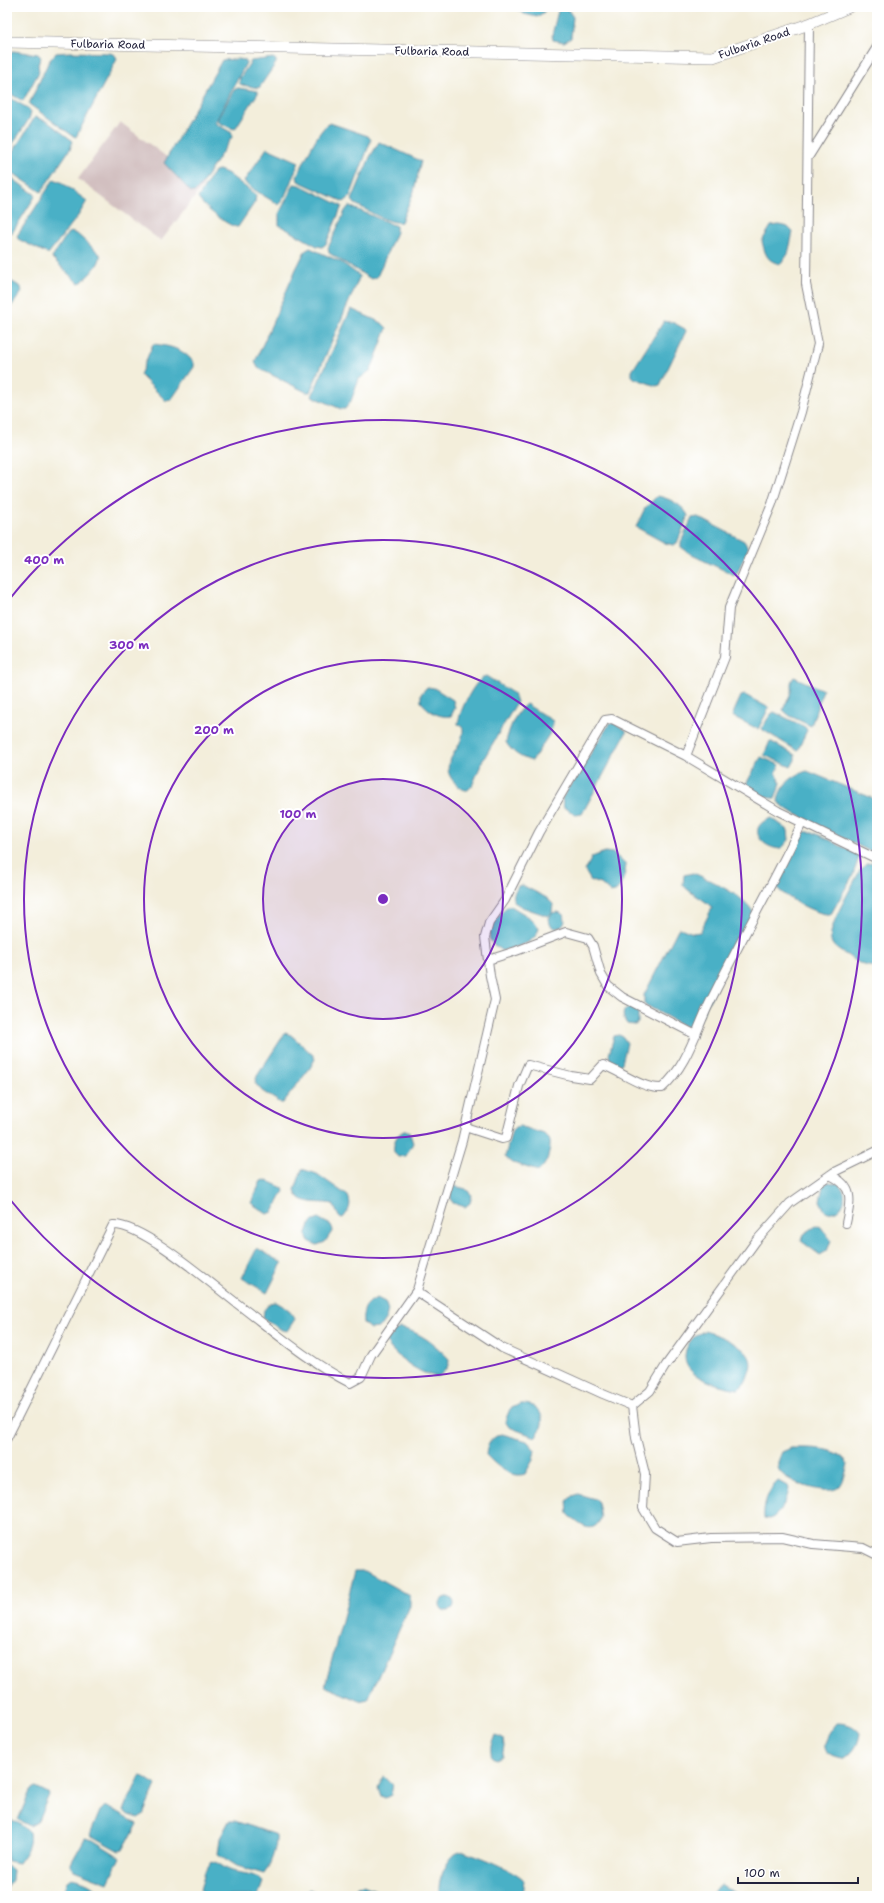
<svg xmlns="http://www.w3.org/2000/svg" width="884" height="1903" font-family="'Shantell Sans',sans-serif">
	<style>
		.industrial { fill: #d2bfc0 }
		.water { fill: #48b0c6; stroke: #356980 }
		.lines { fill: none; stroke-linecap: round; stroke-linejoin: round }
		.street-casing { stroke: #8a888b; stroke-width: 10 }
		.secondary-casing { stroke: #8a888b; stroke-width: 12 }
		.street { stroke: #fff; stroke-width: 8 }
		.secondary { stroke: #fff; stroke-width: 11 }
		.ring { fill: none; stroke: #7b2cbf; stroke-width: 2 }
		.labels { text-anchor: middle; stroke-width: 4; stroke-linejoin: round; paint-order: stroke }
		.street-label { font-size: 11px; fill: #22223b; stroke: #fff }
		.centre { fill: #7b2cbf; stroke: #fff; stroke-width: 2 }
		.ring-label { font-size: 12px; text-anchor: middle; font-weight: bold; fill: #7b2cbf; stroke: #fff; stroke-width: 4; stroke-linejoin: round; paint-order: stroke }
	</style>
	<rect width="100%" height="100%" fill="#fff"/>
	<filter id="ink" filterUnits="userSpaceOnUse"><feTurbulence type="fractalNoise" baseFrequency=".025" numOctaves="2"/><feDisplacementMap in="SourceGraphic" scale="8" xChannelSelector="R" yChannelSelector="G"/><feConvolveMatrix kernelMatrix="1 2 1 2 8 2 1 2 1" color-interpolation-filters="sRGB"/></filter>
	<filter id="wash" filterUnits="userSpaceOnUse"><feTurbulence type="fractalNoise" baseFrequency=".012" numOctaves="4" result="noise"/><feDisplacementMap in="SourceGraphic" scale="16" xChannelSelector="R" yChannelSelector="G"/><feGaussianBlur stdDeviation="0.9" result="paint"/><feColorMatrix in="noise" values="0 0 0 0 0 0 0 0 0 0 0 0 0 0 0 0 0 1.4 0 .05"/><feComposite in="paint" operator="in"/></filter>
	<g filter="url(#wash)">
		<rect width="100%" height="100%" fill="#f3eedb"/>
		<!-- industrial -->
		<path class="industrial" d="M120,122L204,185L161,241L78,179Z"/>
		<!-- water -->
		<path class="water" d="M513,7H546L544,12L537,17L524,14Z
			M559,7H566L573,17L571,38L564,42L553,40L552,35Z
			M13,51L38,54L41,57L38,64L39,72L23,101L7,92V56Z
			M70,52L110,53L115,55L117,59L76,137L73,136L29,104L49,61L56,53Z
			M273,58L276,60V63L259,88L242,85L239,83L240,78L251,61Z
			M238,59L245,60L246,63L215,123L232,133V137L199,188L195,192H191L164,163L222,60Z
			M238,88L258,91V93L235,129L231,128L218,122V119L234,90Z
			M7,96L29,109L31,113L29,119L7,153Z
			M35,117L48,122L73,141L70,149L41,192L7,169V161Z
			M330,123L368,136L371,140L350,197L344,202L298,181L297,176C304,164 318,128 330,123Z
			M379,142L421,161L414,191L401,222C387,224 368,210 355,204L352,200L370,157Z
			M267,148L299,162L285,196L279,205L248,186L244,181Z
			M219,170L227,173L256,195L255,202L238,227C230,228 202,206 198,198L214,171Z
			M7,175L36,195L12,233L7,230Z
			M54,179L61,182L87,201L78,216L48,254L18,239L17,236Z
			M294,184L300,185L342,206L326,244L322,247L317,246L279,225V214Z
			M349,206L396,226V232L377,277L371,279L329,253L328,248L345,211Z
			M779,225L788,227L793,232L788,254L781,264C767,262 765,254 762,241L771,226Z
			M70,232L77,234L100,254C102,264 88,275 82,282L78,283L52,258L67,234Z
			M310,248L341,262L360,276L310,392H306L258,368L255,362L296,269L305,251Z
			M7,279L21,287L22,292L7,312Z
			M351,309L382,323L387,328L371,370L359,379L351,401L345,409H341L312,396Z
			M664,321L674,323L685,329L686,331L660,385L656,386L634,378L632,376V371Z
			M153,344C169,346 183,348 194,363V367L171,400L166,401L140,375Z
			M657,496C667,497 685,506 688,516L677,543L673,545L665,543L636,527L645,508Z
			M698,517L744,541L748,548L737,573L734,575L692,555L681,547V542L692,518Z
			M486,676L514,694L517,702L483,760L472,786L468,790H464C428,766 465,752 463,728L458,724C459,712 474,680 486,676Z
			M794,677L823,690L811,726L790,716L783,710C785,704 789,698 791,692C792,686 789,683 794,677Z
			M427,687L434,688L453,700L455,708L451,716C438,718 429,711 421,702V694Z
			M745,695L769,708L758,729L732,716L741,696Z
			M526,704L553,721L550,733L532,761C521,758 511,752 506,742C509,729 515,713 526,704Z
			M774,712L805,727L807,730L798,750H796L763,730L762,728L770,715Z
			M610,723H614L626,730V733L582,814L576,815L563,807L562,798Z
			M770,741L795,755V760L791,767L764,755Z
			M761,757L780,765L776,773L781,783L775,798C767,799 751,793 745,786Z
			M807,771L877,800V855L788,810L778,802C779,786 793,775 807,771Z
			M772,818L788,830L789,840L781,849C759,848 746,825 772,818Z
			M805,832H813L857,854L859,857L853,875L831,914C818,916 787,898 778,889C777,877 795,838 805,832Z
			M605,852L613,853L626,865C625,875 622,890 611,893L601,884L591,881L585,871L592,857Z
			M872,863L877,864V965L875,967C863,966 856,962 847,955C841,952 833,948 831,941C827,927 853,885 860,870L866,864Z
			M693,873C708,879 749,898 753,913L696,1027L691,1030L646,1005L644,1003V995L678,929L680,928L693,933L700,932L712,908C704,898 690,894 683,885L684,875Z
			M522,885L547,898L553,904L552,913L548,916L522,907L514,902C513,895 514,892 518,886Z
			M508,906H511L529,917L539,927C537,944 515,947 502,951C498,948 493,945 490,940C486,930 501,911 508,906Z
			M549 920a8 8 0 1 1 16 0a8 8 0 1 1-16 0Z
			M631,1006L635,1007L638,1013V1023L635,1025L627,1024C621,1016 622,1009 631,1006Z
			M285,1033L291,1035L313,1055L315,1059L310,1068L283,1103H281L262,1091L255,1083L257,1076Z
			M619,1035L623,1037L627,1043L622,1063L619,1066L611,1063L609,1055L614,1036Z
			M520,1126L544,1134L550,1140C551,1150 547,1166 538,1171L513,1163L505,1157L512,1130L515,1127Z
			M404,1131H409L413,1143L406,1156L398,1157L394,1153C393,1144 395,1135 404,1131Z
			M302,1169L317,1174L348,1196C352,1205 349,1211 343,1218L339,1217L333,1204C321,1201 298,1206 295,1190Z
			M265,1180L283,1188L284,1191L273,1212L267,1214L251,1203L261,1181Z
			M828,1182L839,1184C840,1186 844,1190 844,1192C847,1204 837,1216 825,1211L820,1201L823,1186Z
			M454,1186L466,1189L472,1195L470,1203L465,1207L453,1203C450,1198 449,1190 454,1186Z
			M319,1219L331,1225L333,1230L325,1242L317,1245L309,1241L306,1235L311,1222Z
			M816,1226H820L831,1240L827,1251L820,1255L801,1241L804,1234Z
			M257,1248L282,1263L267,1293L242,1278Z
			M377,1298L385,1302L388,1310L386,1318L379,1328L370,1329L363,1323C362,1311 365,1303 377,1298Z
			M276,1302L288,1309L295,1319L287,1331L282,1330L263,1318L264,1310L270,1303Z
			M400,1328C419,1331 436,1345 449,1359C449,1367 445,1371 439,1376C425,1379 390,1353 386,1341L390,1334Z
			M704,1331C717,1334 746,1346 750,1359C752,1364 750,1370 748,1375C746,1382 744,1385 738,1389C719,1385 678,1378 686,1350C690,1339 694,1336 704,1331Z
			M520,1404C542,1403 549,1422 535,1437L509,1427L505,1421L510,1409Z
			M502,1434L527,1441L535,1450L533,1460L525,1474C510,1479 496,1465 486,1455C487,1444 491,1437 502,1434Z
			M791,1448C809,1448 838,1446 848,1464C846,1471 844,1482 839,1487C828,1497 785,1482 779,1470C776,1464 780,1457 782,1452Z
			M778,1481L789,1487C789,1497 780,1515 770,1519L764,1518C763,1504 768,1490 778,1481Z
			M578,1494L595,1499L598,1502L601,1518C593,1537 578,1524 568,1514L567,1501L572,1496Z
			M355,1571H365L410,1596V1606L368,1699L359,1701L325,1686Z
			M440 1604a7 7 0 1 1 14 0a7 7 0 1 1-14 0Z
			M836,1723C846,1723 854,1725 860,1733C859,1744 853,1754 843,1759C816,1756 824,1738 836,1723Z
			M496,1736L503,1739L504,1746L502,1756L496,1759L492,1757C490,1750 490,1742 496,1736Z
			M140,1776L144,1777L156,1785L143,1815L138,1818L127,1814L124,1810Z
			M385,1777L393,1785L391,1795L385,1798L381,1796L378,1788L382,1779Z
			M36,1787L48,1793L49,1795L37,1822L30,1826L18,1820L30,1791Z
			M105,1806L120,1813L137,1824L123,1850L119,1851L90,1835L100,1811Z
			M7,1818L20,1824L29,1832C31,1846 26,1852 18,1863L7,1861Z
			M229,1821H235L276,1835C277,1847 271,1864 264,1874L237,1866L218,1854L220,1838Z
			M85,1838L93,1840L120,1857L108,1883L74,1870L70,1865Z
			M463,1851C477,1855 515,1870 524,1880L522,1896H440C436,1885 445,1863 454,1855C456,1853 460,1852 463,1851Z
			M212,1861C220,1863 224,1869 232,1871C243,1874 255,1873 263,1882L258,1896H210L200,1890L205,1871Z
			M7,1865L13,1870L12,1880L7,1887Z
			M71,1878C82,1880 96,1884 100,1896H63L66,1882Z
			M720,1884L741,1896H711Z
			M363,1885L378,1891L383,1896H351L357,1886Z
			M309,1889L325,1896H304Z"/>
	</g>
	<g filter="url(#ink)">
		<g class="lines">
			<defs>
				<path id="street" d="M809,24L806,284L818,344L801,412L772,504L729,608L725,657L686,756L778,811L877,859
					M809,156L877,47
					M686,756L612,719L605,720L539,832L505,900L489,923L485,937L490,976L495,1000L462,1141L417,1290L420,1294L502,1348L603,1394L632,1406L650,1391L666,1365L756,1241L790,1203L834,1172L877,1151
					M488,960L516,951L566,932L588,938L593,946L601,974L608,986L622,997L696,1035
					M465,1127L502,1139L506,1138L519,1086L528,1065L571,1076L590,1079L603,1065C622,1072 642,1089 662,1088C687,1066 695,1033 709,1004C739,943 773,884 802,823
					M830,1175C854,1186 851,1200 846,1223
					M632,1406L636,1438L645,1474L643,1508L655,1528L677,1542L711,1538L782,1537L813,1544L863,1548L877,1555
					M7,1438L113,1225C143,1224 210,1283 235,1302C272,1330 309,1362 350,1383L361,1377L371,1355L417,1290"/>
				<path id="secondary" d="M7,42L713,57L809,24L849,7"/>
			</defs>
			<!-- street casing -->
			<use href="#street" class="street-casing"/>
			<!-- secondary casing -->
			<use href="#secondary" class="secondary-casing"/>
			<!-- street -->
			<use href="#street" class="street"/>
			<!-- secondary -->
			<use href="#secondary" class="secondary"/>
		</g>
	</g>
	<!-- distance rings -->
	<circle cx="383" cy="899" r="120" fill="#7b2cbf" fill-opacity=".12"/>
	<g class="ring">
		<circle cx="383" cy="899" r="120"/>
		<circle cx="383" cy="899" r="239"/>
		<circle cx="383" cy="899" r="359"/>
		<path d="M8 601A479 479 0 1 1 8 1197"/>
	</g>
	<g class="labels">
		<!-- street labels -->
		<g class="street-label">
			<text transform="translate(754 43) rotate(-19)" y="4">Fulbaria Road</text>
			<text transform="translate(108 44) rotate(1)" y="4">Fulbaria Road</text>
			<text transform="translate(432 51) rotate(1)" y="4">Fulbaria Road</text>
		</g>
	</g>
	<circle cx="383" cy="899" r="6" class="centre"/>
	<g class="ring-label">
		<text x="44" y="564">400 m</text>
		<text x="129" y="649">300 m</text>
		<text x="214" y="734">200 m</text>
		<text x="298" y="818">100 m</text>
	</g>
	<!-- margin -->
	<rect width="884" height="1903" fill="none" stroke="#fff" stroke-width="24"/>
	<!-- scale -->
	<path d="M738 1877v6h120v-6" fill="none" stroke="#22223b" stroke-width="2"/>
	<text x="744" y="1877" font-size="12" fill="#22223b" stroke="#ffffff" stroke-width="3" paint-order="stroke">100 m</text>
</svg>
